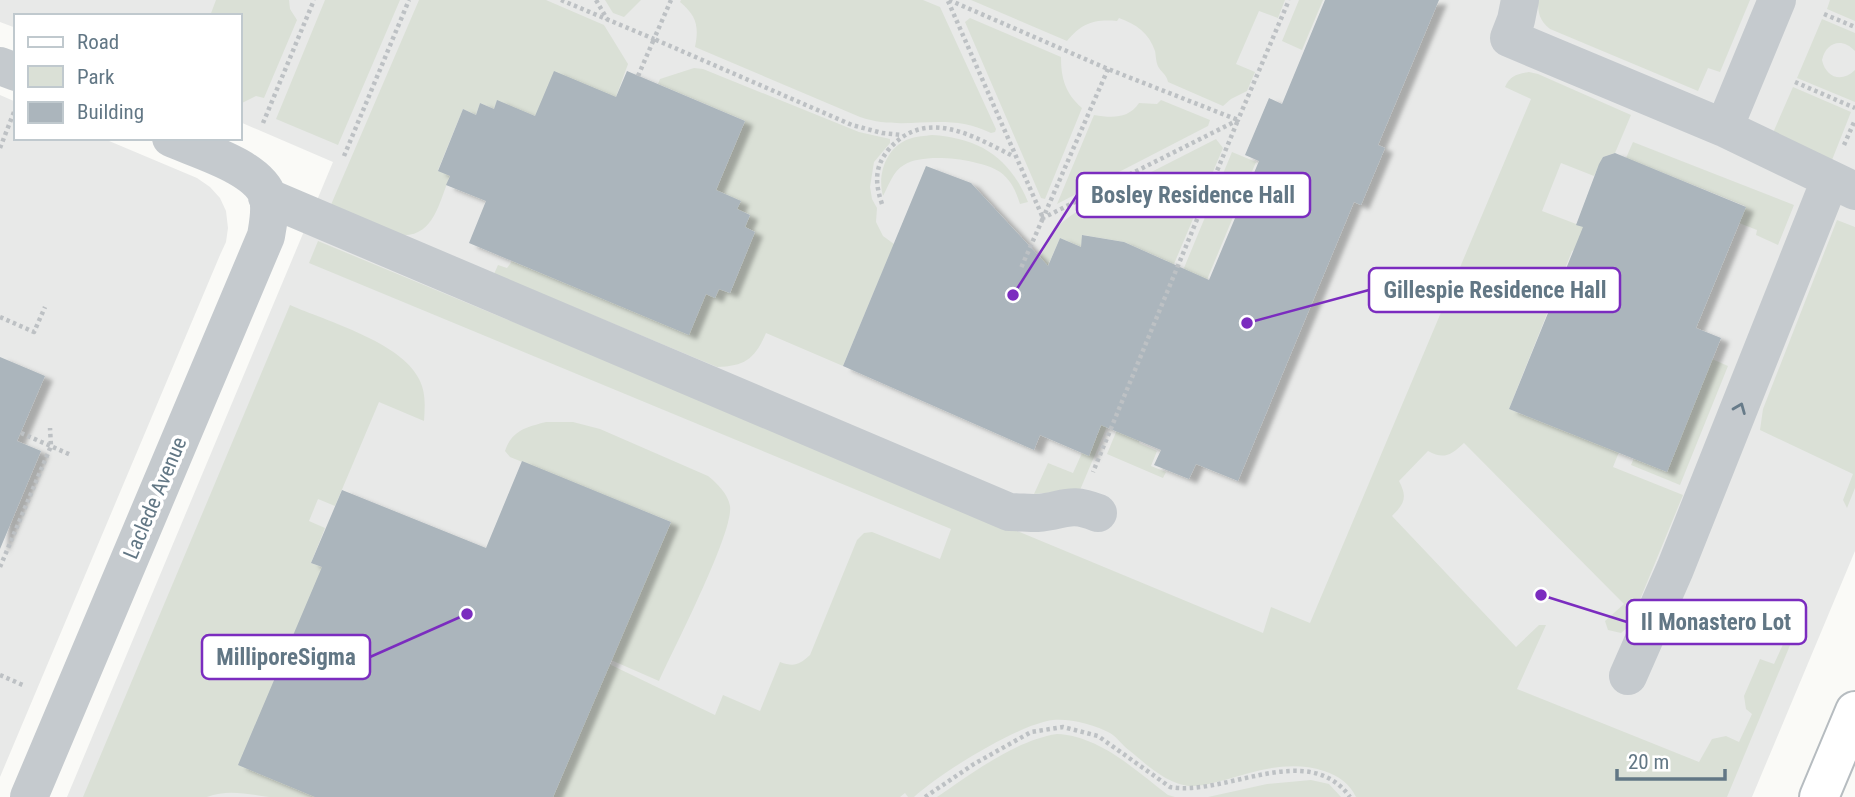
<svg xmlns="http://www.w3.org/2000/svg" width="1855" height="797" font-family="'Roboto Condensed',sans-serif">
	<style>
		.built { fill: #e8e9e8 }
		.green { fill: #dae0d6 }
		.building { fill: #abb5bc; filter: url(#shadow) }
		.lines { fill: none; stroke-linecap: round; stroke-linejoin: round }
		.major-casing { stroke: #b6bcc0; stroke-width: 42 }
		.path { stroke: #bdc1c4; stroke-width: 4.5; stroke-dasharray: 3.5 3.5; stroke-linecap: butt }
		.minor { stroke: #c5cace; stroke-width: 38 }
		.major { stroke: #fff; stroke-width: 38 }
		.oneway { stroke: #677b89 }
		.labels { text-anchor: middle; stroke-width: 7; stroke-linejoin: round; paint-order: stroke }
		.street-label { font-size: 21px; fill: #627785; stroke: #fff }
		.leader { fill: none; stroke: #7b2cbf; stroke-width: 2.5 }
		.callout-dot { fill: #7b2cbf; stroke: #fff; stroke-width: 2.5 }
		.callout { fill: #fff; stroke: #7b2cbf; stroke-width: 2.5 }
		.callout-label { font-size: 23px; text-anchor: middle; font-weight: bold; fill: #627785 }
	</style>
	<defs>
		<filter id="shadow"><feDropShadow dx="8" dy="4.5" stdDeviation="2" flood-color="#0004"/></filter>
	</defs>
	<rect width="100%" height="100%" fill="#fafaf7"/>
	<!-- built -->
	<path class="built" d="M0,0H1855V551L1752,797H67L333,162L240,122V16H16V28L0,22Z
		M0,95L16,102V138H102L197,178L210,187L220,198L226,211L228,228L226,242L220,255L0,777Z"/>
	<!-- green -->
	<path class="green" d="M216,0H289L290,9L297,20L264,98L256,96L240,104V16H210Z
		M325,0H400L338,145L276,119Z
		M419,0H546L604,25L628,64L616,97L535,116L497,101L494,109L480,103L476,115L463,109L438,170L450,176C439,202 434,238 400,235L330,207Z
		M605,0H641L624,17L613,13Z
		M681,0H923L940,7L996,129L995,132L991,133C944,110 907,133 860,117L695,47C699,27 697,16 680,2Z
		M971,0H1285L1278,18L1259,11L1236,64L1255,72L1247,91L1231,99L1223,106L1168,82C1166,74 1163,74 1159,68C1156,64 1156,56 1155,51C1149,33 1136,24 1119,18L1117,21C1094,19 1082,23 1067,41Z
		M1299,0H1323L1302,50L1282,41Z
		M1538,0H1750L1720,72L1708,68L1698,91L1550,29C1539,20 1538,13 1538,0Z
		M1830,0H1855V21L1827,9Z
		M970,18L1061,57C1061,78 1065,93 1082,108L1045,199L1041,198L965,22Z
		M1822,19L1855,33V51C1842,37 1826,42 1822,60C1826,78 1842,83 1855,70V102L1797,78Z
		M694,68L703,69L859,132L890,139V143L874,162L870,187L872,199L877,208L876,222L883,236L894,244L843,366L766,333C755,358 746,366 717,367L494,274L498,265L507,268L512,261L689,334L706,294L715,297L719,289L730,293L755,232L745,227L750,215L737,209L740,201L716,190L745,121L658,84L660,79Z
		M1529,72L1538,74L1631,115L1615,153L1603,157L1594,176L1561,163L1542,211L1605,235L1572,251L1509,409L1619,452L1613,467L1683,495L1634,614L1628,627L1621,633L1608,630L1605,621L1624,604L1464,443C1451,455 1444,460 1428,451L1399,481C1408,498 1404,504 1392,516L1516,647L1539,625H1546L1517,689L1699,762L1712,739L1726,736L1739,742L1752,714L1746,709L1744,696L1760,659L1774,664L1786,638H1793L1727,797H1356C1349,783 1339,776 1324,771C1291,760 1258,770 1225,780C1215,782 1204,786 1194,786C1170,787 1147,765 1130,751C1123,746 1117,737 1110,733C1096,725 1069,718 1053,720C1019,724 940,773 914,797H908L905,793L900,797H553L609,664L715,715L723,695L760,711L780,662C794,667 799,665 810,655L857,540L864,533L872,532L940,559L951,529L309,263L318,241L1263,633L1271,607L1310,623L1531,99L1505,87C1510,76 1516,74 1529,72Z
		M1793,87L1851,112L1832,160L1772,135Z
		M1161,100L1210,120L1208,126L1057,204L1094,115C1112,118 1128,119 1139,103L1157,104Z
		M932,135C980,138 1010,158 1028,202L1020,204C1016,191 1011,180 1000,172C980,159 924,152 904,165C893,171 889,185 883,196C877,175 886,147 909,139C917,136 925,136 932,135Z
		M1216,139L1223,148L1152,316L1146,313L1167,261L1124,242L1083,235L1081,247L1060,238L1043,277L1034,273C1049,237 1052,224 1089,205L1097,213L1120,203L1114,191Z
		M1633,142L1794,205L1778,245L1756,235L1757,230L1739,223L1745,206L1626,158Z
		M1232,152L1256,162L1139,443L1157,451L1151,466L1166,472L1163,478L1107,454Z
		M1837,220L1855,227V488L1847,508L1843,500L1853,474L1760,430L1763,409Z
		M290,305C326,321 401,342 419,379C426,392 425,406 424,421L379,402L335,506L318,499L309,521L325,528L311,563L322,567L315,797C300,797 284,797 269,797C247,794 228,789 207,797H83Z
		M1142,324L1149,327L1080,490L1034,494L1048,463L1073,473L1082,453L1089,455Z
		M1712,359L1728,366L1680,485L1631,465L1634,458L1667,471Z
		M546,422H573L600,429L708,476C717,483 728,494 730,506C734,532 673,650 659,681L611,660L671,522L510,457L505,451C512,430 527,427 546,422Z
		M1057,734C1100,736 1135,770 1168,795L1175,797H937C971,774 1016,740 1057,734Z
		M1311,780L1329,784L1341,797H1208L1267,784Z"/>
	<!-- building -->
	<path class="building" d="M1325,0H1439L1378,145L1385,148L1361,205L1354,202L1238,481L1196,464L1189,479L1154,465L1161,450L1101,425L1089,456L1040,435L1034,450L843,366L926,166L971,183L1048,266L1060,238L1081,247L1082,235L1124,242L1209,280L1259,161L1245,155L1269,98L1282,104Z
		M554,71L616,97L627,71L745,121L716,190L741,201L737,209L750,215L745,227L755,232L730,293L719,289L715,298L706,294L689,335L469,243L486,201L446,185L450,176L438,171L463,109L476,115L480,103L494,109L497,100L535,116Z
		M1615,153L1746,207L1696,328L1721,338L1667,472L1509,409L1583,227L1576,225L1599,164L1603,157Z
		M0,357L45,376L17,441L41,451L0,549Z
		M522,461L671,522L553,797H315L238,765L322,567L311,563L342,490L486,548Z"/>
	<g class="lines">
		<defs>
			<path id="major" d="M1819,797L1855,711"/>
		</defs>
		<!-- major casing -->
		<use href="#major" class="major-casing"/>
		<!-- path -->
		<path class="path" d="M561,0L654,39L671,0
			M596,0L607,19
			M949,0L1108,69L1238,120L1093,472
			M948,1L1043,218L1021,268
			M1824,14L1855,27
			M1108,69L1043,218L1238,120L1289,0
			M638,76L654,39L852,125L882,133L902,135
			M1795,82L1855,108
			M263,123L314,0
			M1844,145L1855,120
			M0,148L14,112
			M344,156L409,0
			M882,204C875,183 874,167 889,149C926,107 973,136 1013,156
			M0,317L34,332L45,307
			M21,433L71,455
			M0,567L51,446L50,428
			M0,675L25,686
			M925,797L974,764L1031,732L1063,727L1098,736L1170,787C1225,797 1308,739 1350,797"/>
		<!-- minor -->
		<path class="minor" d="M1520,0L1516,20L1509,38L1724,128L1855,191
			M0,66L16,72
			M1724,128L1777,0
			M267,197L1009,512C1018,512 1028,513 1037,513C1065,511 1068,501 1098,513
			M1628,676L1675,569L1830,180
			M29,797L266,236C268,224 271,210 268,197C259,167 198,150 171,138"/>
		<!-- major -->
		<use href="#major" class="major"/>
	</g>
	<!-- one-way arrows -->
	<defs><path id="oneway-chevron" d="M-2-3.5L2.5 0L-2 3.5" fill="none" stroke-width="1.6" stroke-linecap="round" stroke-linejoin="round" transform="scale(1.75)"/></defs>
	<use class="oneway" href="#oneway-chevron" transform="translate(1740 408) rotate(-68)"/>
	<g class="labels">
		<!-- street labels -->
		<g class="street-label">
			<text transform="translate(155 498) rotate(-67)" y="7">Laclede Avenue</text>
		</g>
	</g>
	<!-- callouts -->
	<path class="leader" d="M1013 295L1077 195M1247 323L1369 290M1541 595L1627 622M467 614L370 657"/>
	<g class="callout-dot">
		<circle cx="1013" cy="295" r="7"/>
		<circle cx="1247" cy="323" r="7"/>
		<circle cx="1541" cy="595" r="7"/>
		<circle cx="467" cy="614" r="7"/>
	</g>
	<g class="callout">
		<rect x="1077" y="173" width="233" height="44" rx="7"/>
		<rect x="1369" y="268" width="251" height="44" rx="7"/>
		<rect x="1627" y="600" width="179" height="44" rx="7"/>
		<rect x="202" y="635" width="168" height="44" rx="7"/>
	</g>
	<g class="callout-label">
		<text x="1193" y="203">Bosley Residence Hall</text>
		<text x="1495" y="298">Gillespie Residence Hall</text>
		<text x="1716" y="630">Il Monastero Lot</text>
		<text x="286" y="665">MilliporeSigma</text>
	</g>
	<!-- legend -->
	<rect x="14" y="14" width="228" height="126" fill="#ffffff" stroke="#c0c9ce" stroke-width="2"/>
	<rect x="28" y="37" width="35" height="10" fill="#ffffff" stroke="#c0c9ce" stroke-width="2"/>
	<text x="77" y="49" font-size="21" fill="#627785">Road</text>
	<rect x="28" y="66" width="35" height="21" fill="#dae0d6" stroke="#c0c9ce" stroke-width="2"/>
	<text x="77" y="84" font-size="21" fill="#627785">Park</text>
	<rect x="28" y="102" width="35" height="21" fill="#abb5bc" stroke="#c0c9ce" stroke-width="2"/>
	<text x="77" y="119" font-size="21" fill="#627785">Building</text>
	<!-- scale -->
	<path d="M1617 769v10h108v-10" fill="none" stroke="#627785" stroke-width="3.5"/>
	<text x="1628" y="769" font-size="21" fill="#627785" stroke="#ffffff" stroke-width="5" paint-order="stroke">20 m</text>
</svg>
